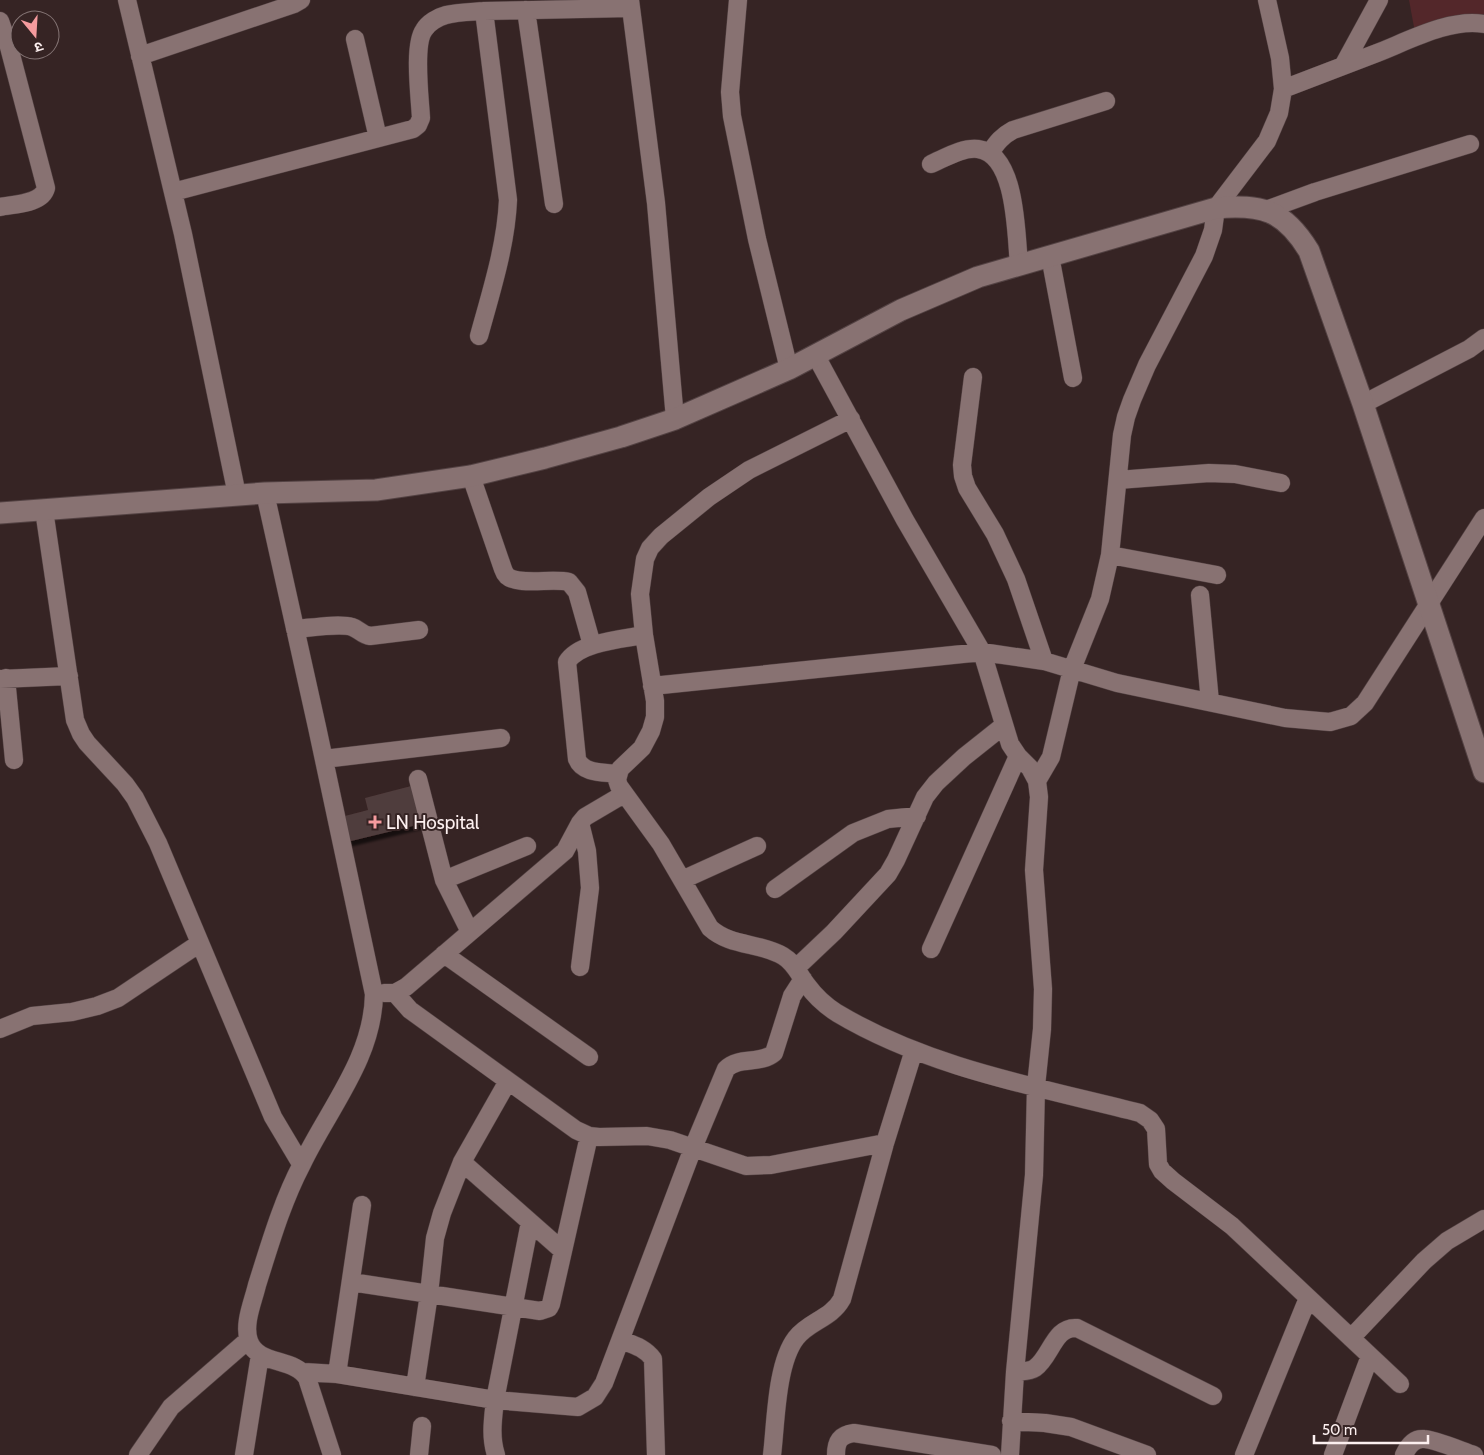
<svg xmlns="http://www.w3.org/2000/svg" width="1484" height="1455" font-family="Cabin,'Noto Sans Devanagari',sans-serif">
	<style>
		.green { fill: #53272a }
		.building { fill: #503c3c; filter: url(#shadow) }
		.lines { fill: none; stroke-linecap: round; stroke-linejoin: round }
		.minor-casing { stroke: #534243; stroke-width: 19 }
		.tertiary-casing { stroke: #534243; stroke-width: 23 }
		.minor { stroke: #887272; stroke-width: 18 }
		.tertiary { stroke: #887272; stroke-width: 21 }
		.poi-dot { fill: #f59b9e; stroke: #362424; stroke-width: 2 }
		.labels { text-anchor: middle; stroke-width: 4; stroke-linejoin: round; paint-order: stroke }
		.poi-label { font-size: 19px; fill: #fcefef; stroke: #362424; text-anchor: start }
	</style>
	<defs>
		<filter id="shadow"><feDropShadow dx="4.5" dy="4.5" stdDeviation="1" flood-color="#0009"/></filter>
	</defs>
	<rect width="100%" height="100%" fill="#362424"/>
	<!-- green -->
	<path class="green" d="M1409,0H1484V27L1416,38Z"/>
	<!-- building -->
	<path class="building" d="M415,785L425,823L347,842L341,817L368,810L365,798Z"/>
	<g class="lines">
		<defs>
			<path id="minor" d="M127,0L183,234L237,495
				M630,0L656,203L675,419
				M738,0L730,92L732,116L757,239L789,369
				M526,10L554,204
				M0,21L9,47L46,188C42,204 14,204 0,207
				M355,39L378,138
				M140,56L294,4L301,0
				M1343,66L1379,0
				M1283,89C1314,77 1346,65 1377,53C1408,41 1450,18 1484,24
				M990,153C997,142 1002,136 1013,130L1106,101
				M931,164C945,158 963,147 978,149C1017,154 1016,236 1019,265
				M173,192L413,129L418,125L421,118C420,98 413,45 424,30C428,23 438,17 446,15C458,12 471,12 484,11L630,8
				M1266,210L1315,192L1470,144
				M1050,256L1073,378
				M479,336C491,292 506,246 508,200L484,11
				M816,356L905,520L982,652L1010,744L1018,756L1030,768L1037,781L1039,797L1034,870L1043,989L1042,1029L1036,1086L1034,1175L1015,1372L1010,1455
				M973,377L962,465L963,476L967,488L995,534L1016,579L1044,661
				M1363,404L1469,349L1484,338
				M851,419L749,470L709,497L661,536L650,548L645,559L640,594L644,635L655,701V717L651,731L642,748L620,769L617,780L619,786L661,844L710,928C731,947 759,942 783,956C795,963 799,975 807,985C815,996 826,1006 837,1013C929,1068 1038,1087 1140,1113L1150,1120L1156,1129L1158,1164L1162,1171L1173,1181L1232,1226L1400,1384
				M471,476L503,569C504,572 505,574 507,576C518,586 553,578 569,582L577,592L592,645
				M1118,480L1209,473L1235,474L1281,483
				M265,493L317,727L374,994C373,1058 329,1108 302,1164C282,1202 270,1244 257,1285C253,1302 243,1324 249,1341C258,1366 294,1357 307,1378L332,1455
				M44,510L75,720L81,734L87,743L125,784L135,798L158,843L273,1117L301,1164
				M1110,555L1217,575
				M1200,595L1210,702
				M295,629C309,628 340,623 352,627C359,629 362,635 370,636L419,630
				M6,678L14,760
				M0,679L69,676
				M652,686L982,652L1044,661L1117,683L1285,718L1330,722L1351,716L1365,703L1484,518
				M324,759L501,738
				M618,774C604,772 583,774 577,759L567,662C579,642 623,639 644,635
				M418,779L444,880L470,932
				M1037,781L1051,757L1072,669L1100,599L1110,555L1122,435L1126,417L1132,400L1147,365L1204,256L1213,230L1216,208L1267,141L1279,113L1283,89L1280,58L1267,0
				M580,823L587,851L590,888L580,967
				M444,880L527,846
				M682,880L757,846
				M775,889L853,833L888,819L917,816
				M931,949L1018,756
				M444,954L589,1057
				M796,968L834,932L888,874L896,860L925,797L936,783L964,757L1003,726
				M384,993H395L406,987L565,851L580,823L585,817L624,794
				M395,993L410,1010L576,1130L589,1136L599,1137L647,1136L670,1140L746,1166L771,1165L885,1143
				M0,1029L32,1016L72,1012L97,1006L118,998L200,943
				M462,1162L563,1251
				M351,1282L540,1311L549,1308L551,1304L589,1136
				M1351,1338L1424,1261L1447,1241L1484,1219
				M621,1340C634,1345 645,1348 653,1359L656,1455
				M304,1372L337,1374L495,1400L578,1407L595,1397L604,1383L693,1148L726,1069C739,1056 760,1065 774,1053L792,996L803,979
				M1015,1372C1021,1371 1029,1372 1035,1368C1051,1357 1054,1326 1077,1328L1213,1396
				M337,1374L362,1205
				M415,1387L429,1294L435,1238L442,1213L462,1162L508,1081
				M1011,1421L1045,1423L1071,1427L1147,1455
				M138,1455L171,1407L248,1340
				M244,1455L260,1355
				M419,1455L422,1426
				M496,1455C490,1436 493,1419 495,1400L530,1222
				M772,1455C776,1423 776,1364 796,1338C809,1321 831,1319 842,1299L885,1143L914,1050
				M836,1455C836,1441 840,1435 854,1433L992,1455
				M1244,1455L1308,1298
				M1333,1455L1370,1356
				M1404,1455C1408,1446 1414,1438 1424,1439C1434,1439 1462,1451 1474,1455"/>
			<path id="tertiary" d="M0,513L265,493L376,490L471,476L545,458L621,437L675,419L789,369L901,310L978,277L1216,208C1262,204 1284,210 1309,251L1363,404L1484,772"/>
		</defs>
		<!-- minor casing -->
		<use href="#minor" class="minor-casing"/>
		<!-- tertiary casing -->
		<use href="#tertiary" class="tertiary-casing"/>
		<!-- minor -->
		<use href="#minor" class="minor"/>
		<!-- tertiary -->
		<use href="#tertiary" class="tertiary"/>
	</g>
	<!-- markers -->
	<path class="poi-dot" d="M372.5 814.5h5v5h5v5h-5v5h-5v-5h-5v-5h5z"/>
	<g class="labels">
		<!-- poi labels -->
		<g class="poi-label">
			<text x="386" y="829">LN Hospital</text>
		</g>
	</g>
	<!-- north arrow -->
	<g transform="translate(35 35) rotate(162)"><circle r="24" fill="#362424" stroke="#857575"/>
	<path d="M0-4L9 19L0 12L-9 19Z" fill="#f59b9e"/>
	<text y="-8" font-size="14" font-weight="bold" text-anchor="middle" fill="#fcefef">उ</text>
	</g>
	<!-- scale -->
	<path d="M1314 1435v8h114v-8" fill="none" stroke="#fcefef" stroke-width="2.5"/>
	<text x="1322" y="1435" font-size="15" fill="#fcefef" stroke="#362424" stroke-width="4" paint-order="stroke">50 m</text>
</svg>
